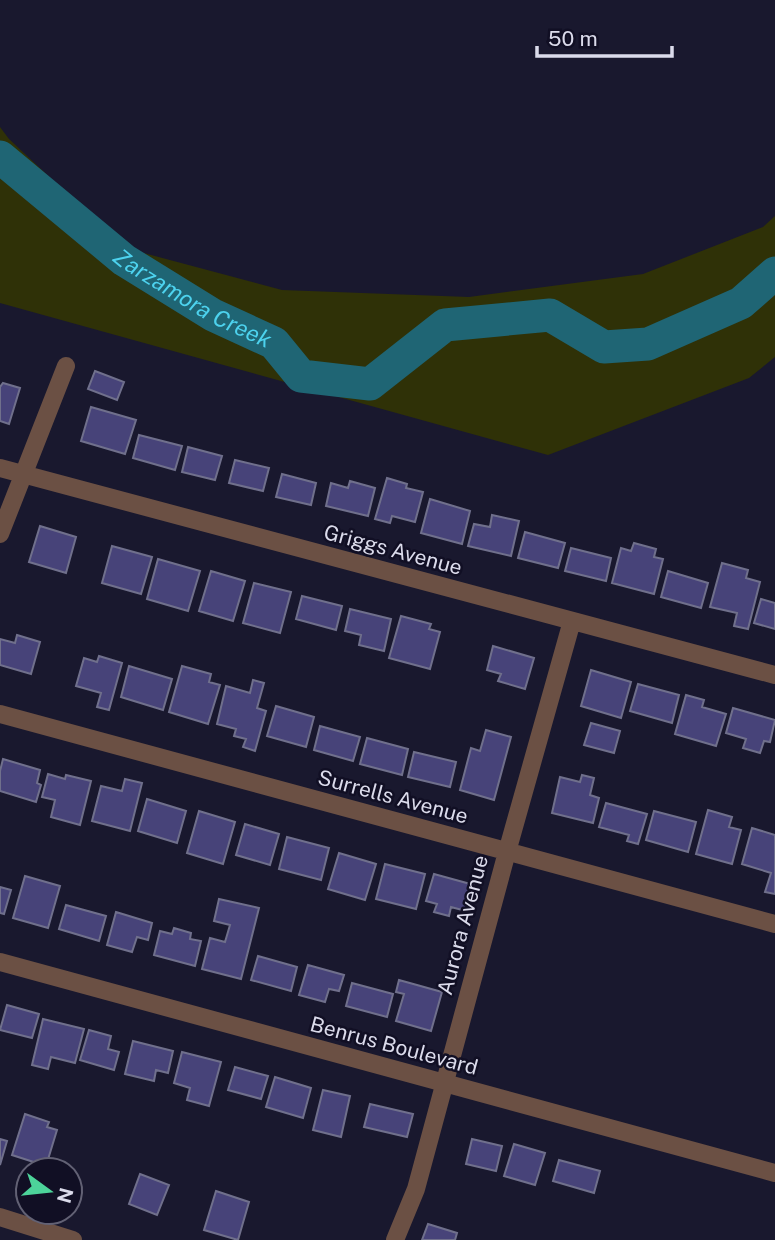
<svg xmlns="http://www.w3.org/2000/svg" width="775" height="1240" font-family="'Public Sans',sans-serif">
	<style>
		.green { fill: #2f3107 }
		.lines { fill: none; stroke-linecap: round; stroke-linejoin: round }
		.river { stroke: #1f6574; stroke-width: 33 }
		.building { fill: #474379; stroke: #70708c; stroke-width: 2 }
		.minor { stroke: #6b5044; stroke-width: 18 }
		.labels { text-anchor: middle; stroke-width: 5; stroke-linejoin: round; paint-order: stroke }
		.street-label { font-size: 21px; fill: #dbdbeb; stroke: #110f24 }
		.water-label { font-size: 23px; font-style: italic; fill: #4dd2ee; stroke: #110f24 }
	</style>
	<rect width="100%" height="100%" fill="#19182e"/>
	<!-- green -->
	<path class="green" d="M0,127L9,139L125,248L282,290L469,297L643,274L763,227L775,216V357L749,378L548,455L0,303Z"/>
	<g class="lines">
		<!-- river -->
		<path class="river" id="s1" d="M0,157L124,260L213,315L274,343L301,376L370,384L445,325L550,315L604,347L648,344L741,303L775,273"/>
	</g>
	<!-- building -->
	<path class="building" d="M95,371L124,382L117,400L88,389Z
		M3,383L20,388L9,424L0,421V387Z
		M91,407L136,420L125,454L81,441Z
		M139,435L182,446L175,470L133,458Z
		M188,447L222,456L215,480L182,472Z
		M235,460L269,468L263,491L229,483Z
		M282,474L316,483L311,505L276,497Z
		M387,478L407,484L406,488L423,492L415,522L392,516L390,523L375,519Z
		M350,481L375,488L368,516L326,506L331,483L348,488Z
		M430,499L470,511L462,544L421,533Z
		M492,515L519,521L511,556L468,546L474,524L490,527Z
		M40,526L76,537L66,573L29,562Z
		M525,532L565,543L558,568L518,558Z
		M634,543L656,549L654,557L663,559L654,594L612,583L621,548L631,551Z
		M112,546L152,557L141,594L102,583Z
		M571,548L611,558L606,581L565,571Z
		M158,559L200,571L188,611L147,599Z
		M722,563L748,570L746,578L760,582L748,629L734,626L737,613L710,607Z
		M211,571L245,581L233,621L199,611Z
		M668,571L708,583L701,608L661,597Z
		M254,583L291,592L280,633L243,623Z
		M302,596L342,606L336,630L296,619Z
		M761,599L775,603V629L754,623Z
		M350,609L391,619L384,651L359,645L361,635L345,631Z
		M401,616L431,624L429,629L440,632L430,669L389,658Z
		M17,635L40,642L31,674L0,665V639L15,643Z
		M493,646L534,658L525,689L498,681L501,674L487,670Z
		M99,656L122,663L109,710L97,707L101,693L76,686L84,658L97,662Z
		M129,666L172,679L163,710L121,697Z
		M182,666L211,674L209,682L220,685L208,724L169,712Z
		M591,670L631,682L621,718L581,706Z
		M253,680L264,683L257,708L266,711L255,751L243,747L246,739L234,736L236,729L217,724L226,686L250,693Z
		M638,684L679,695L672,723L630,711Z
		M686,695L704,700L702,707L726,714L716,746L675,734Z
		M276,706L314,717L306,747L267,736Z
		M733,708L775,720L770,742L764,741L760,753L743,748L746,739L726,733Z
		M591,723L620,731L614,753L584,745Z
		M320,726L360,737L353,761L314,750Z
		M486,730L511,737L494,800L460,790L471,748L480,751Z
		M367,738L408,749L402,775L360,764Z
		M414,752L456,762L450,787L408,777Z
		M3,759L40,770L37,783L41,785L36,802L0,791V771Z
		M48,774L65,779L66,775L91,781L80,825L51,817L55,800L42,797Z
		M582,775L594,778L590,795L599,798L593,823L552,813L560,777L580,782Z
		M125,779L142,783L130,831L92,821L101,786L122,791Z
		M147,799L186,811L177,843L138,831Z
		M606,803L647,814L638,844L627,841L629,835L599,827Z
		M708,810L732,817L729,827L741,830L732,864L696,854Z
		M199,811L235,822L223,864L187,853Z
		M654,811L696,822L688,852L646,840Z
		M245,824L279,834L270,865L236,855Z
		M752,828L775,835V894L765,892L771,873L742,864Z
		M287,837L329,848L321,880L279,869Z
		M339,853L376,864L365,900L328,889Z
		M385,864L425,874L416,909L376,899Z
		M434,874L474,885L466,911L451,907L449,916L434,912L437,904L426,901Z
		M25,876L60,886L48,928L13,918Z
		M0,887L11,890L4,914L0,913Z
		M219,899L259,908L241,979L202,969L210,938L225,942L230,925L214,921Z
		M66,905L106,916L99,941L59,929Z
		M116,912L152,923L148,940L137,937L132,952L107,945Z
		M174,928L191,933L190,939L201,941L195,966L154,955L160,931L172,934Z
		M258,956L297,967L291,991L251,980Z
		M308,965L344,975L339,991L329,989L325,1002L299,995Z
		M399,980L442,992L431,1031L396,1021L404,994L396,992Z
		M352,983L393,994L387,1017L346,1006Z
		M7,1005L39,1014L32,1038L0,1030Z
		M43,1019L84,1029L75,1063L51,1057L48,1069L32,1065Z
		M89,1030L111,1036L108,1049L119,1052L114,1070L80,1060Z
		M133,1041L173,1051L168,1073L156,1070L154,1081L125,1074Z
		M182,1052L221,1062L209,1106L187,1100L190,1088L174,1083Z
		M235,1067L268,1076L261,1099L228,1090Z
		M275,1077L311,1088L303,1118L266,1107Z
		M323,1090L350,1096L341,1137L313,1130Z
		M370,1104L413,1114L407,1137L364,1127Z
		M25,1114L49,1122L47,1127L57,1130L46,1166L12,1155Z
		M0,1139L7,1141L0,1165Z
		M472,1139L502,1146L496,1171L466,1164Z
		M514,1144L545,1153L535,1185L504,1176Z
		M559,1160L600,1171L594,1193L553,1181Z
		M140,1174L169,1185L157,1215L129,1204Z
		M216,1191L249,1202L238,1240L204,1230Z
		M428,1224L457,1233L455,1240H422Z"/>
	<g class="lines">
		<!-- minor -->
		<path class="minor" d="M0,468L775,675
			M0,534L66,366
			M0,714L775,924
			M0,962L775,1173
			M0,1217L73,1240
			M395,1240L416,1189L507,852L572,621"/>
	</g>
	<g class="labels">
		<!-- street labels -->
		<g class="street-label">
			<text transform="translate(393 550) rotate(15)" y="7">Griggs Avenue</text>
			<text transform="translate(393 797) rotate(15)" y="7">Surrells Avenue</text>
			<text transform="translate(463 925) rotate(-75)" y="7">Aurora Avenue</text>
			<text transform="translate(394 1046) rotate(15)" y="7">Benrus Boulevard</text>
		</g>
		<!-- water labels -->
		<g class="water-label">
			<text dy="8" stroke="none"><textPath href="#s1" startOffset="240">Zarzamora Creek</textPath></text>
		</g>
	</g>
	<!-- north arrow -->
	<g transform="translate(49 1191) rotate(105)"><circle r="33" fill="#110f24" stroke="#626174" stroke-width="2"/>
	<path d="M0-5L12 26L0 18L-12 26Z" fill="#4dd39a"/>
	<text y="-10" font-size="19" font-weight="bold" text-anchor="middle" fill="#dbdbeb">N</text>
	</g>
	<!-- scale -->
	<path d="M537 46v10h135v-10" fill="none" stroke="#dbdbeb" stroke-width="3.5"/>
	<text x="548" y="46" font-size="21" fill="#dbdbeb" stroke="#110f24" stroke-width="5" paint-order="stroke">50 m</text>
</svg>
